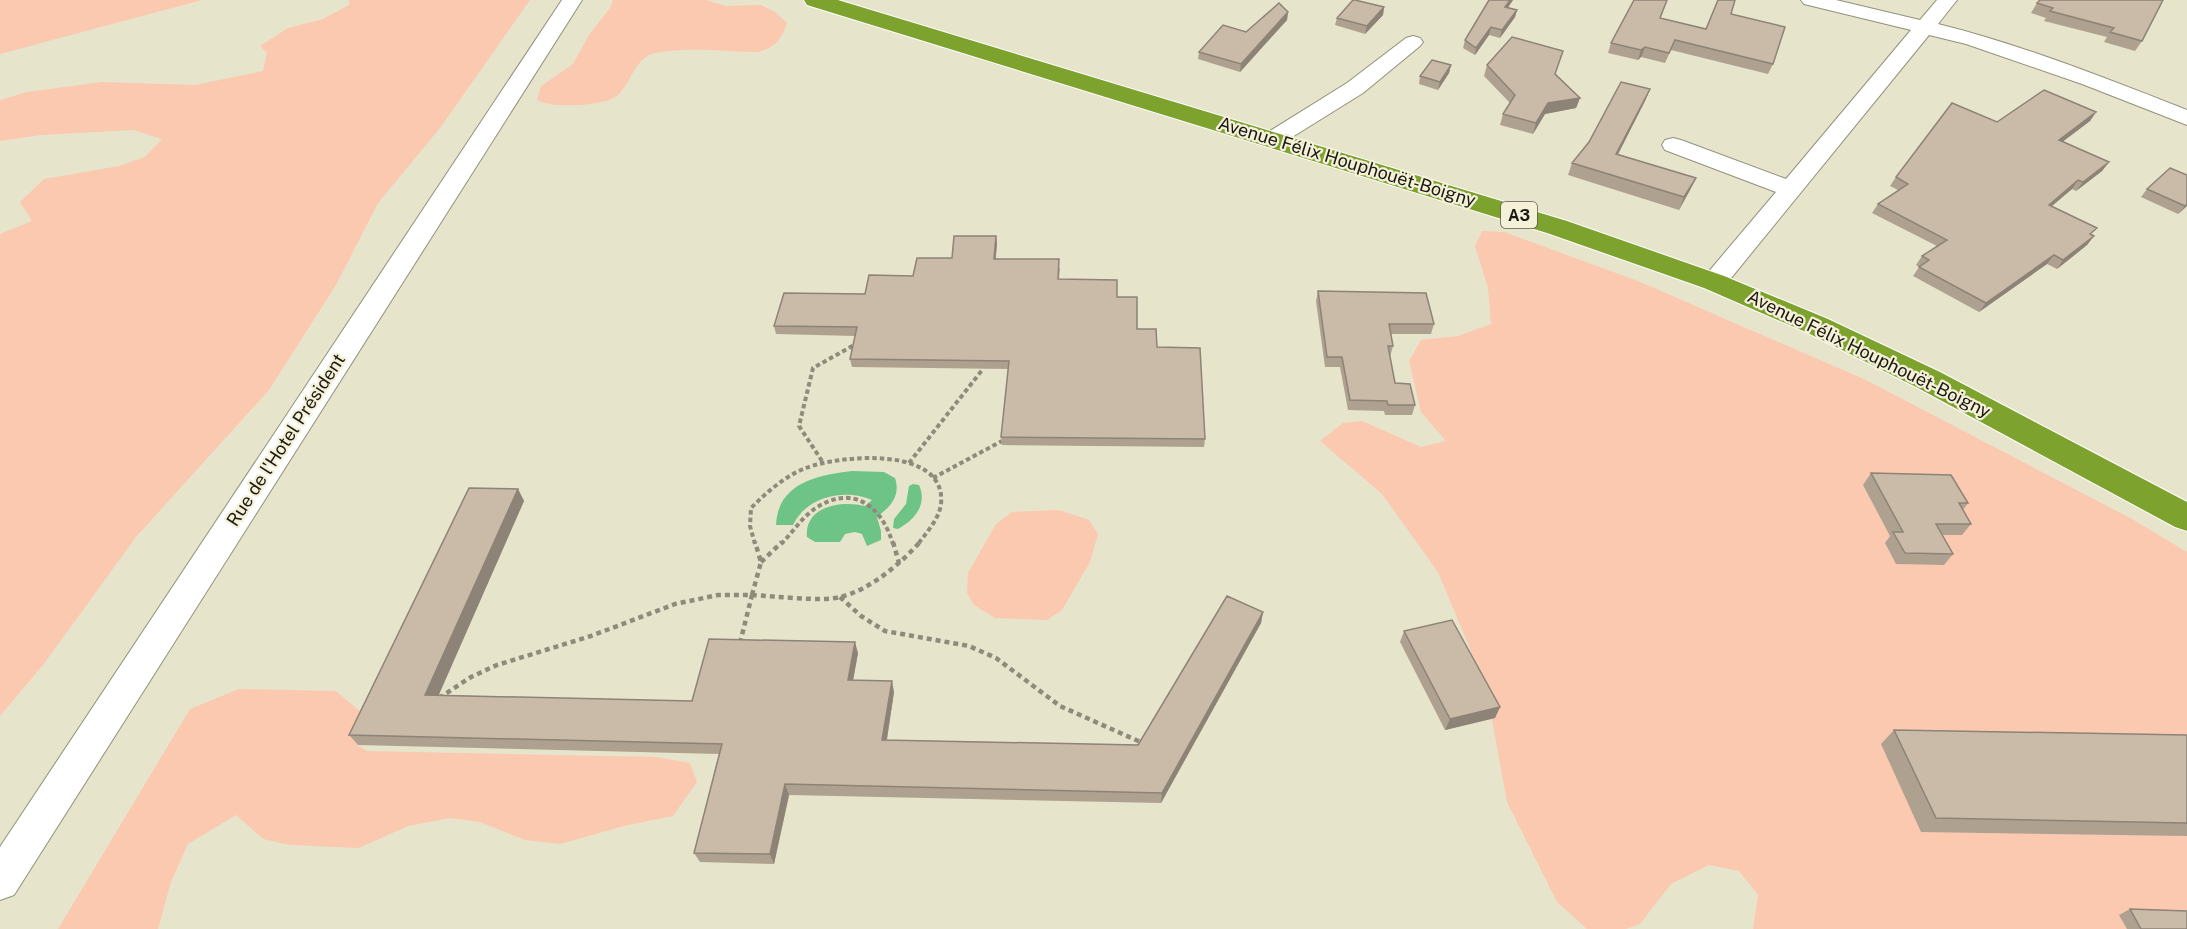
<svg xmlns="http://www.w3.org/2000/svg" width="2187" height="929" font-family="'Public Sans',sans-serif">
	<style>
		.green { fill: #fbc9af }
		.water { fill: #6ec486 }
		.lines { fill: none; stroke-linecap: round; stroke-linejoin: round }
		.minor-casing { stroke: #93907a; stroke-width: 2 }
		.highway-casing { stroke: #fff; stroke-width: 2 }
		.path-far1 { stroke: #8e8b7a; stroke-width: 4; stroke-dasharray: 4.5 3; stroke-linecap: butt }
		.path { stroke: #8e8b7a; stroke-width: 4.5; stroke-dasharray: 5 4; stroke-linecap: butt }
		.minor { fill: #fff; fill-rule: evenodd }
		.highway { fill: #7da22d; fill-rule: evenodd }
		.wall { fill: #aea190 }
		.shaded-wall { fill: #8d8376 }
		.building { fill: #cabba8; stroke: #8d8376; stroke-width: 1.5 }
		.labels { text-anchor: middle; stroke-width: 4.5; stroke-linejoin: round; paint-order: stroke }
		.shield { fill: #f5f1d9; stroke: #5c5a4e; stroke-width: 1.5 }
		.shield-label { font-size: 16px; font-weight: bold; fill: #1b1a12 }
		.street-label { font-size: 18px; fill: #1b1a12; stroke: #f5f1d9 }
	</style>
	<rect width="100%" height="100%" fill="#e7e4cc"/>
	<!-- green -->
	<path class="green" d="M0,0H202L0,54Z
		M349,0H530L440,128L378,203L336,285L269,390L136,537L43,665L0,716V234L32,221L20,202L44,179L119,166L145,157L162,139L133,130L41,135L0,141V100L27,92L102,82L195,85L263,71L267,53L260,46L288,28L323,19L349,5Z
		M613,0H706L726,6L761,5L775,12L787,23C781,40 776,47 758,52C726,52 682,46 652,54C634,60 630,85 617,96C605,106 550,109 537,100L541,86L573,64L589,35L610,8Z
		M1482,231L1504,232L1638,281L1866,380L2132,519L2187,552V929H1753L1758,895L1739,871L1709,865L1671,884L1640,924L1626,929H1587L1557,902L1507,802L1486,687L1438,572L1382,494L1320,441L1343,423L1362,421L1421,447L1446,441L1421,412L1409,361L1421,340L1458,336L1491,324L1488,288L1475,246Z
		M1059,510L1089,520L1098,534L1090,562L1062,610L1047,620L995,618L974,605L967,593L968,573L996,524L1012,512Z
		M239,689L336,691L361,712L357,745L367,751L656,757L690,763L697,782L673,816L628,825L560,844L525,840L480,822L450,818L408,826L359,848L290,845L263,839L236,815L188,844L171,882L158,929H58L190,709Z"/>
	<!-- water -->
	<path class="water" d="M852,471L884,472L895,478C901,496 890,507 877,517L881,531V540L867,546L862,534L855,532L845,534L840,542H815L807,537C804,506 842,500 865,506L872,500C844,488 806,497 793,525H776C778,483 817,475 852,471Z
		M913,484L919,485C928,505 914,520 898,529L893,528L894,519L906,504L909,486Z"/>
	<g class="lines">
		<defs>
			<path id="minor" d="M562,0H582L14,895L0,900V847Z
				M1801,0H1836L1920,20L1937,0H1957L1938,24C2023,45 2105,78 2187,110V125L2082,84L1966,44L1929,35L1723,288L1714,290L1705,288L1701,282L1705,276L1776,192L1665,150L1662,145L1665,140L1673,138L1681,140L1786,179L1911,30L1804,4Z
				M1413,36L1420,38L1423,42L1420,46L1363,93L1281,144L1273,146L1265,144L1262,139L1265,134L1347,83L1406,38Z"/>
			<path id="highway" d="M804,0H838L1567,221L1724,276L1828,319L1940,372L2187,502V531L2175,527L1918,388L1808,333L1704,288L1547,233L807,5Z"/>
		</defs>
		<!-- minor casing -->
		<use href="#minor" class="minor-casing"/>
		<!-- highway casing -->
		<use href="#highway" class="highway-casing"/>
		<!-- path-far1 -->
		<path class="path-far1" d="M822,461L799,426L813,368L856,344
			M909,463L983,369
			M933,478L1002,441
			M755,544L750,526L751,508C767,492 785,476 806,468C839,455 947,445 941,504C939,519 927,532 918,544
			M781,544C792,533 801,519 813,510C851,483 881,504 893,544"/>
		<!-- path -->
		<path class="path" d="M893,542L899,563
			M761,562L782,542
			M752,595C774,596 822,602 840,597C870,590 900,564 920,542
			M752,595L761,562L755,542
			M840,597L861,616L885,631L969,646L996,658L1060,706L1145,744
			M740,643L752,595
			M439,698L471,677L497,665L591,636L675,604L718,595H752"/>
		<!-- minor -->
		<use href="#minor" class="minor"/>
		<!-- highway -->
		<use href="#highway" class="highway"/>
	</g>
	<!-- wall -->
	<path class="wall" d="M1489,0H1513L1508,8L1517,10L1515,17L1500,38L1489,35L1475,55L1463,48L1465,40Z
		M2163,0L2142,41L2135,51L2104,42L2107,37L2044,21L2046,18L2031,13L2037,3Z
		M1384,7L1383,15L1365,34L1335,25L1337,18Z
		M1288,12L1287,20L1240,72L1198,59L1199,52L1246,32Z
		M1731,14L1773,64L1768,74L1671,50L1665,63L1641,57L1638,60L1608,53L1611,43L1660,18L1706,29Z
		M1451,65L1449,73L1438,90L1419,84L1420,76Z
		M1487,65L1556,74L1580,98L1576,108L1545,114L1533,134L1500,125L1503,114L1510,103L1484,76Z
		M1650,89L1645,101L1618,154L1696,178L1690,190L1679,210L1568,175L1572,163Z
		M2096,112L2090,121L2062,142L2109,162L2102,171L2076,191L2072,189L2051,207L2094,236L2087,245L2057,269L2047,264L1979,312L1913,276L1919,267L1916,265L1922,256L1937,246L1872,213L1878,204L1898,190L1890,186L1896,177L1997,122Z
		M2147,189L2187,206L2178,214L2141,197Z
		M996,236L997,244L995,259L1060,268L1059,279L1117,297L1137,329L1157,347L1205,439L1204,447L1002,445L1001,437L1008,369L852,367L850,359L855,336L776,334L774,326L913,276L952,258Z
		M1318,291L1434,324L1431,334H1391L1393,346L1390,357L1395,383L1415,405L1412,415H1385L1384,411L1348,410L1340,367H1325L1316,301Z
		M1871,473L1968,503L1963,510L1971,524L1962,535H1942L1953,554L1944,565L1896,564L1885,543L1890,536L1863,485Z
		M518,489L524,501L438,695L692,701L858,653L853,681L894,692L887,740L1138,745L1263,612L1261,623L1161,803L789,795L774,864L700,862L694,853L719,754L358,745L349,735Z
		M1404,631L1500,707L1495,718L1445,730L1400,642Z
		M1894,730L2187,735V836L1921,832L1881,744Z
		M2130,909L2187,929H2127L2119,915Z"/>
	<!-- shaded-wall -->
	<path class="shaded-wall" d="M1510,0H1513L1503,14L1505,7Z
		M1384,7L1383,15L1365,34L1367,26Z
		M1517,10L1515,17L1500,38L1502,30Z
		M1288,12L1287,20L1240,72L1241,64Z
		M1491,27L1489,35L1475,55L1476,48Z
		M1645,47L1641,57L1638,60L1641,50Z
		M1451,65L1449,73L1438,90L1440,82Z
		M1650,89L1645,101L1612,166L1616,154Z
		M1580,98L1576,108L1545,114L1533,134L1536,123L1548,103Z
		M2096,112L2090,121L2053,149L2059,140Z
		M2109,162L2102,171L2076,191L2083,182Z
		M1696,178L1690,190L1679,210L1684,197Z
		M2078,180L2072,189L2042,214L2049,205Z
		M2187,204V206L2178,214L2185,206Z
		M996,236L997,244L995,267L994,259Z
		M2094,236L2087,245L2057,269L2063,260Z
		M2054,255L2047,264L1979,312L1986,303Z
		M518,489L524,501L434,706L425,695Z
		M1263,612L1261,623L1161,803L1162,793Z
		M855,642L858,653L851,691L848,680Z
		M892,681L894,692L885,750L882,740Z
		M1500,707L1495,718L1445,730L1450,719Z
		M785,784L789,795L774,864L770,854Z"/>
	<!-- building -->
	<path class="building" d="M1353,0H1355L1384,7L1367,26L1337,18Z
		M1489,0H1510L1505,7L1517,10L1502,30L1491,27L1476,48L1465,40Z
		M1634,0H1667L1660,18L1706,29L1718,0H1735L1731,14L1785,27L1773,64L1675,40L1669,53L1645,47L1641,50L1611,43Z
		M2040,0H2163L2142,41L2110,32L2114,28L2050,11L2053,8L2037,3Z
		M1279,3L1288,12L1241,64L1199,52L1223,25L1246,32Z
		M1512,37L1563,51L1555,74L1580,98L1548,103L1536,123L1503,114L1515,95L1487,65Z
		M1432,60L1451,65L1440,82L1420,76Z
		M1621,82L1650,89L1616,154L1696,178L1684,197L1572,163L1589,142Z
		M2044,90L2096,112L2059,140L2109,162L2083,182L2078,180L2049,205L2097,228L2090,234L2094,236L2063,260L2054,255L1986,303L1919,267L1929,260L1922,256L1947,240L1878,204L1908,184L1896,177L1952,103L1997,122Z
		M2170,168L2187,175V204L2185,206L2147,189Z
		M954,236H996L994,259H1059L1058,279L1117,280V297H1137V329H1156L1157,347L1200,348L1205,439L1001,437L1009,361L850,359L857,327L774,326L784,293L865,294L869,275L913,276L917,258H952Z
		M1318,291L1426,293L1434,324H1389L1393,346H1388L1395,383L1410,384L1415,405H1388L1387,401L1350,400L1342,357H1327Z
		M1871,473L1951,475L1968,503H1959L1971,524H1936L1953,554L1905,553L1893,532H1903Z
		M469,488L518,489L425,695L692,701L709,639L855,642L848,680L892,681L882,740L1138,745L1227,596L1263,612L1162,793L785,784L770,854L694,853L722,744L349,735Z
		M1452,620L1500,707L1450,719L1404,631Z
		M1894,730L2187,735V823L1936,818Z
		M2130,909L2187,911V929H2141Z"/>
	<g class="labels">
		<!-- shield labels -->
		<rect class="shield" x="1501" y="202" width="36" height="26" rx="4.5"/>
		<g class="shield-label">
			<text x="1519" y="221">A3</text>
		</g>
		<!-- street labels -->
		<g class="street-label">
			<text transform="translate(1347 162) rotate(17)" y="6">Avenue Félix Houphouët-Boigny</text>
			<text transform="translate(1869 354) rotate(26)" y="6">Avenue Félix Houphouët-Boigny</text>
			<text transform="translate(286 440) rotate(-57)" y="6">Rue de l'Hotel Président</text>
		</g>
	</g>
</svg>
